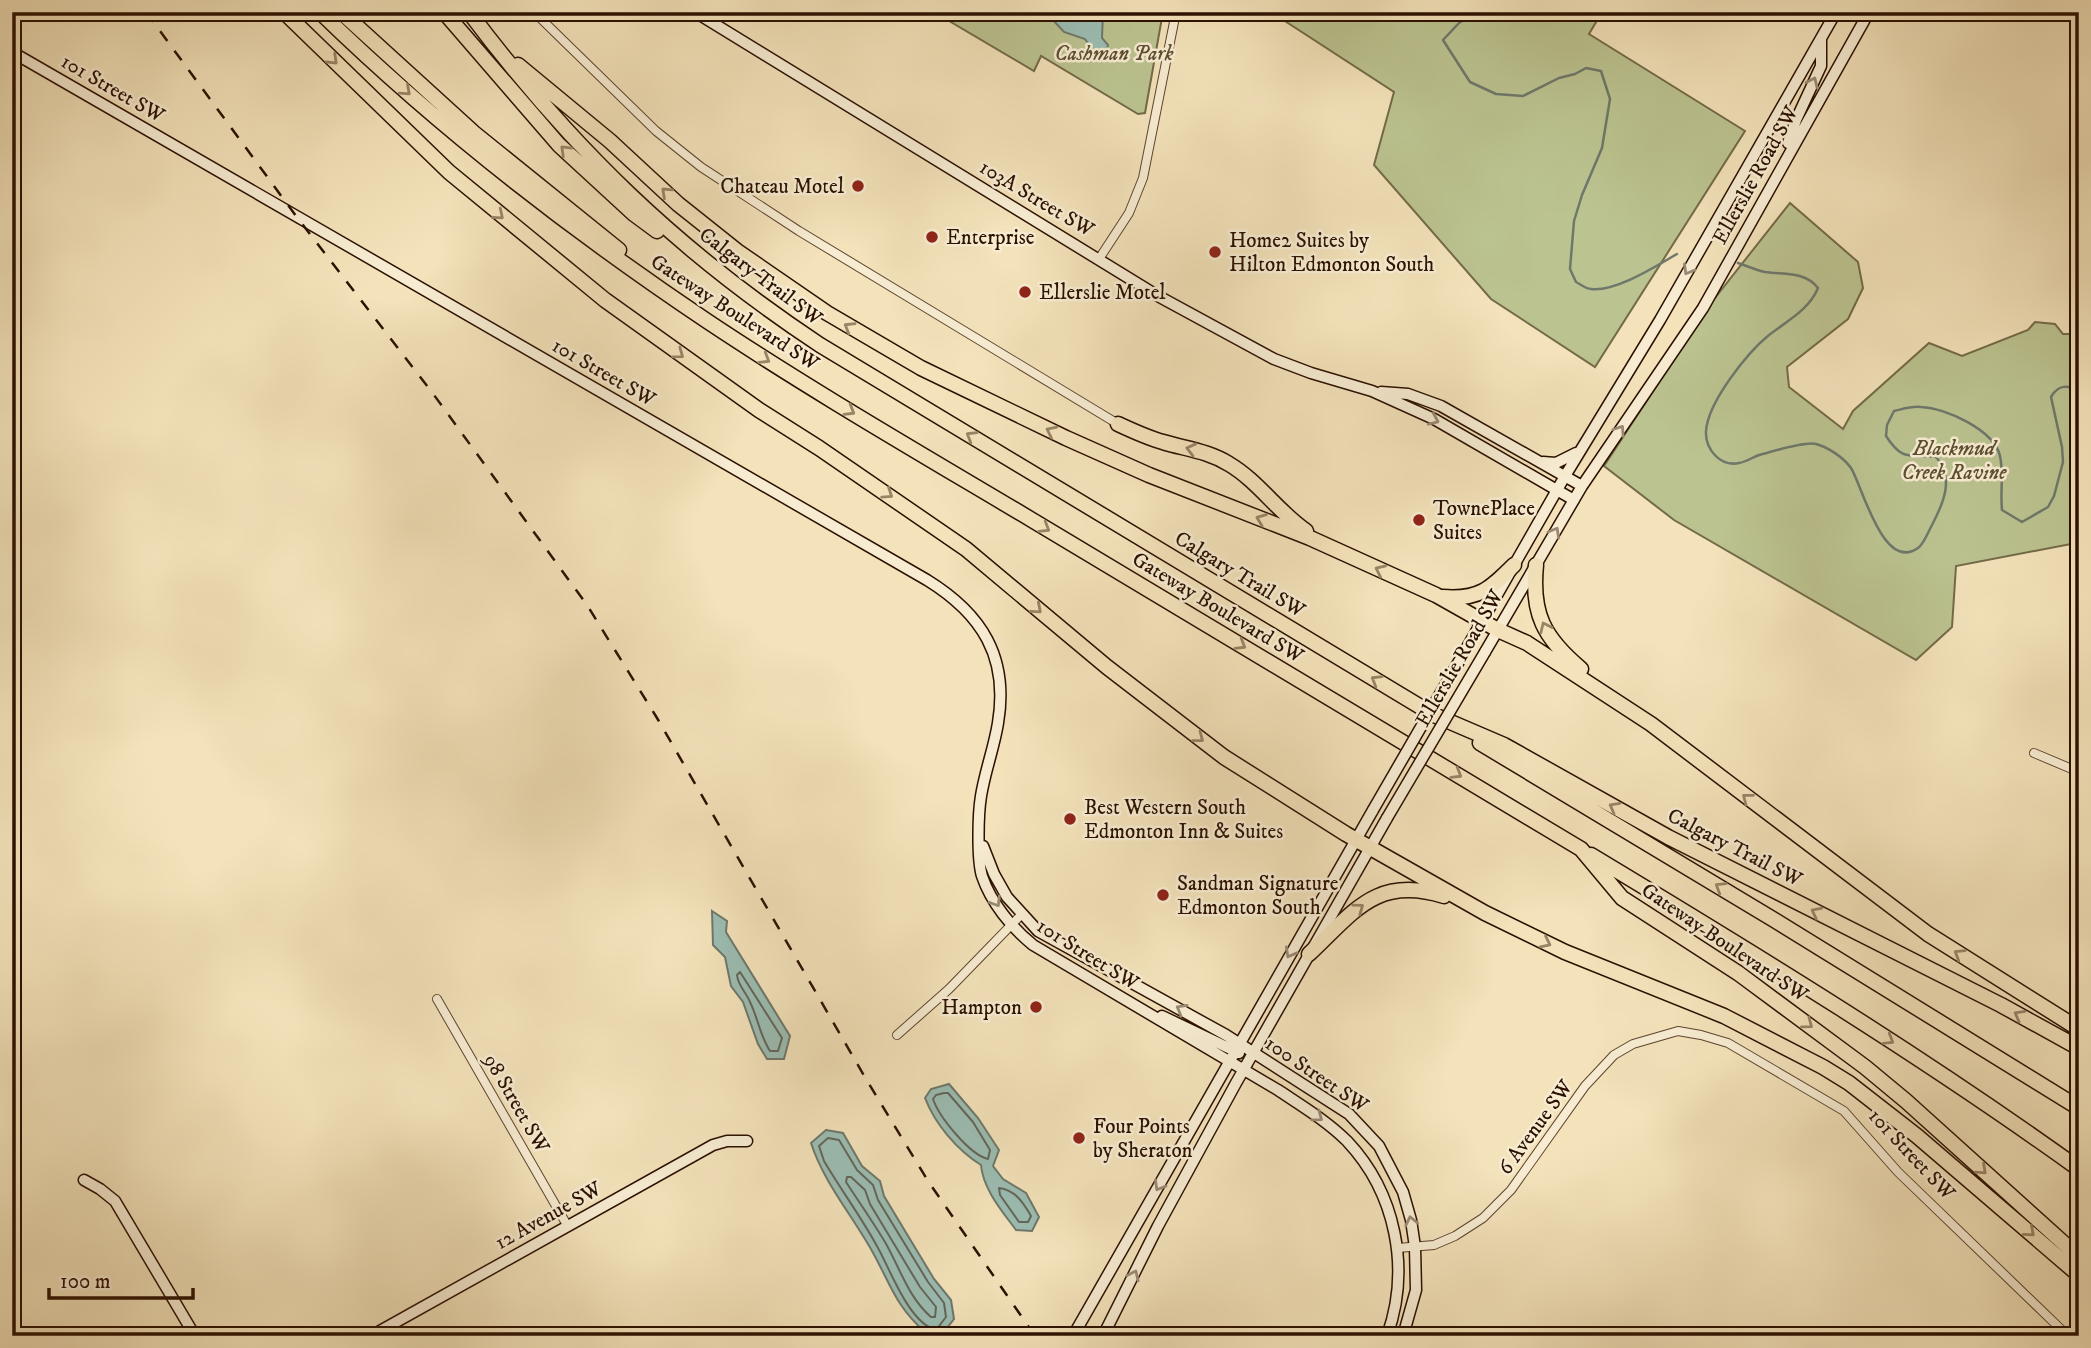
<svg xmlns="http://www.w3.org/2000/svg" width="2091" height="1348" font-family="'IM FELL DW Pica',serif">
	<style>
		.green { fill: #bbc390; stroke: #736a48; stroke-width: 2 }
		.water { fill: #9bbdb3; stroke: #6e786b; stroke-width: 2 }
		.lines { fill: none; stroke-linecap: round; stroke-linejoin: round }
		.shore { stroke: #63665a; stroke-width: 2 }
		.stream { stroke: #6e786b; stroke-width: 2.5 }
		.street-casing { stroke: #5d442e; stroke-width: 10 }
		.secondary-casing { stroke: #2b1000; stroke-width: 13 }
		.highway-casing { stroke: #2b1000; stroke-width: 17 }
		.street { stroke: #f7ecd2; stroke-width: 8 }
		.secondary { stroke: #f7ecd2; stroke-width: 10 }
		.highway { stroke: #f3e2ba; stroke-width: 14 }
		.rail { stroke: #2b1000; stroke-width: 2.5; stroke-dasharray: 12 12; stroke-linecap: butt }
		.secondary-bridge-casing { stroke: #2b1000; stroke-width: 13; stroke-linecap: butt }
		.secondary-bridge { stroke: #f7ecd2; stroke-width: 10 }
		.oneway { stroke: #998466 }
		.oneway2 { stroke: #9b8974 }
		.poi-dot { fill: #8f2418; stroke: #f7ecd2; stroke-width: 2.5 }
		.labels { text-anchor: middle; stroke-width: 5; stroke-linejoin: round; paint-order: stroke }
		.park-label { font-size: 21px; font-style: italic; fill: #5d4f32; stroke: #f7ecd2 }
		.street-label { font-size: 21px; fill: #2b1000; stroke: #f7ecd2 }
		.poi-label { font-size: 21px; fill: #2b1000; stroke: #f7ecd2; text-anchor: start }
	</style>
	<rect width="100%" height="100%" fill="#f3e2ba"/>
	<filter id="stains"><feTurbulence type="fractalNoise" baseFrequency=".00286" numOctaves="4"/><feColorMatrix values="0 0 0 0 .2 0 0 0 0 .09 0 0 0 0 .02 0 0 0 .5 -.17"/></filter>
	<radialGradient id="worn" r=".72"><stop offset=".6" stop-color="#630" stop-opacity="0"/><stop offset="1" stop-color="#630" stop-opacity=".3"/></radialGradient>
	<!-- green -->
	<path class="green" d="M934,12H1163L1145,113L1138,114L1041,56L1034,71Z
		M1271,12H1602L1589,34L1745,131L1595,367L1491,299L1374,165L1394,92Z
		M1790,203L1858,262L1863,288L1848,319L1787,367L1789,387L1843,429L1853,411L1929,343L1962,356L2028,330L2035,322L2055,324L2063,334H2073L2079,330V545L2076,543L1956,566L1952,627L1916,660L1674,520L1604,466L1711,303Z"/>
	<!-- water -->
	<path class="water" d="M1051,12H1103L1102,38L1108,45L1107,49L1101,54L1094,52L1085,39L1064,32L1051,18Z
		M712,911L727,921L726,932L790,1036L784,1059H767L758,1044L743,1002L731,986L725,957L713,945Z
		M949,1084L978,1118L999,1150L993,1166L1003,1179L1026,1193L1039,1217L1032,1231L1016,1230C1002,1211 983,1189 981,1165C957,1150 935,1124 925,1098L931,1089Z
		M826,1130L843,1133L862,1166L880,1181L884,1196L934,1279L951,1300L954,1319L943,1333L925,1332C896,1307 890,1283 872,1251C852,1215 824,1183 811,1143Z"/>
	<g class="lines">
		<!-- shore -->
		<path class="shore" d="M740,972L782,1038L778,1051H770C760,1036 758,1018 750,1002C746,992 738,986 737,975Z
			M944,1093H948L973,1122L990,1150L988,1159C970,1155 939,1117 933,1099L936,1095Z
			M828,1138L839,1140L857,1170L873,1185L878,1200L928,1282L944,1303L946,1317L936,1330C909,1323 891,1271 878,1248C862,1218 841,1190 824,1161L819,1146Z
			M847,1177H851L865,1190L870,1204L920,1287L936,1307L935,1317H931C908,1297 900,1268 885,1242C873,1222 859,1202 846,1182Z
			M999,1188C1015,1190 1023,1202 1031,1216L1028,1222H1019L1000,1195Z"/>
		<!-- stream -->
		<path class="stream" d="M1476,12L1459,23L1443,40L1470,82L1496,94L1523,96L1559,78L1575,74L1586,68L1601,71L1610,99L1602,148L1582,195L1574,221L1570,269L1576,282C1580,284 1586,289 1591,289C1616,292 1656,266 1677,254
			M1738,263C1747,266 1756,270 1765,272C1784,275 1805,271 1818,288C1809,310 1787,321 1769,335C1747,353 1708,402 1706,431C1705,449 1720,467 1739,463C1746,462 1753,457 1759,455C1771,452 1805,441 1816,444C1828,447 1844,458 1851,468C1862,485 1883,573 1918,548C1924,544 1928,532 1932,525C1943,504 1955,478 1936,457C1909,454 1903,462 1886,436L1887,425L1894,411C1903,409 1911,406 1921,407C1946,408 1994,430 2000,456C2004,474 2000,492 2002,510L2022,522L2048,507L2054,496L2063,462L2062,447L2051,397C2058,385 2067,384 2079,391"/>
		<defs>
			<path id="street" d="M534,12L656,131L701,167L799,231L1118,424
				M1099,259L1129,213L1143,178L1176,12
				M2034,753L2079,772
				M437,999L567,1225
				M897,1035L949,989L1021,915
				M1398,1248L1434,1245L1455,1236L1483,1218L1511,1190L1585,1086L1614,1055L1633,1044L1678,1031L1701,1035L1728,1043L1844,1111L1898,1172L2068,1336"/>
			<path id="secondary" d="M695,12L1158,296L1274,359L1311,373L1372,391L1434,419L1574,500
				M12,52L927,580C982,614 1009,657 998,723C994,748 985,771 981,796C978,814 977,859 982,876C991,903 1012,928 1033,945L1278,1090C1302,1106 1327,1121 1347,1141C1396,1193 1411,1269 1387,1336
				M1788,143L1796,120L1821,66V40
				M1381,392L1408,394L1441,406L1582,486
				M1543,462L1556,463L1576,453
				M1469,644L1565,476L1660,320L1836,12
				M1485,652L1582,486L1703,308L1869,12
				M983,846L994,874L1007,897L1038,931L1226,1035L1349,1114L1379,1146L1403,1192L1411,1220L1415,1247L1416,1290L1403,1336
				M1162,1016L1239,1053
				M84,1180L100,1189L115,1201L195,1336
				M371,1336L713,1145L727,1141H747
				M1073,1336L1373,810
				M1103,1336L1158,1226L1236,1083L1387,818"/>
			<path id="highway" d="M284,12L449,172L605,300L759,410L819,448L966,549L1107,667L1224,757L1346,834L1485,913L1565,952L1724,1016L1823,1067L1849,1083L1917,1136L2079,1275
				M320,12C438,127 570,229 707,321C812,391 923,455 1032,520C1215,629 1398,739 1581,849L1622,898L1738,973L1865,1067L1906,1101L2079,1257
				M341,12L474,133L619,250
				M444,12L559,145L634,214L657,231
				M469,12C571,148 678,251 820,345L1434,715L1504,745L1668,837L2001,1005L2079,1048
				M518,65L610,141L678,204L737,251L827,313L921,368L1066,438L1149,475L1310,538L1436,595L1498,630L1527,643L1651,724L1928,934L2079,1029
				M1118,424C1133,431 1148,438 1163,442C1186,449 1208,451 1229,464C1258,481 1278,512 1306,531
				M1536,565C1531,614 1544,638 1581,669
				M1443,597C1479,600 1490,589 1514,565
				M1480,743L1776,921L2079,1108
				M1591,855C1757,955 1922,1056 2079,1169
				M1309,954C1354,912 1376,875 1444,896"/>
		</defs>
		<!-- street casing -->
		<use href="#street" class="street-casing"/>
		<!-- secondary casing -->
		<use href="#secondary" class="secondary-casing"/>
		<!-- highway casing -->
		<use href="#highway" class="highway-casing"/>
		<!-- street -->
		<use href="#street" class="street"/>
		<!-- secondary -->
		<use href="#secondary" class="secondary"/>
		<!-- highway -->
		<use href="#highway" class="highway"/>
		<!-- rail -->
		<path class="rail" d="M146,12L296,216L434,395L587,605L657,718L866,1079L928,1181L1035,1336"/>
		<defs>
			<path id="secondary-bridge" d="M1373,810L1469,644
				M1387,818L1485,652"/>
		</defs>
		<!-- secondary-bridge casing -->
		<use href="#secondary-bridge" class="secondary-bridge-casing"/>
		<!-- secondary-bridge -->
		<use href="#secondary-bridge" class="secondary-bridge"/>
	</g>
	<!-- one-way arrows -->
	<defs><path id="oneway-chevron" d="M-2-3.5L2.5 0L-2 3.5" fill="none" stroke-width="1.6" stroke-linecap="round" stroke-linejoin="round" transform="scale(1.75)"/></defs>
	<g class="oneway">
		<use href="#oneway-chevron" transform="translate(333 60) rotate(44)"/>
		<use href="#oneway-chevron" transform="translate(406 91) rotate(42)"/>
		<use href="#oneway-chevron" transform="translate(565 150) rotate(-136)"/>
		<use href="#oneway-chevron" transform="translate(666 192) rotate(-137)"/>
		<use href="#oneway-chevron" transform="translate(499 215) rotate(40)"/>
		<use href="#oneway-chevron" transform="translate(849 327) rotate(-149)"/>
		<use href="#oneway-chevron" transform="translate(679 354) rotate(36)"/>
		<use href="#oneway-chevron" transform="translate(765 359) rotate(32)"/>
		<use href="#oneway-chevron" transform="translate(850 411) rotate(31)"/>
		<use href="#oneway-chevron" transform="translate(1051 431) rotate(-154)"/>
		<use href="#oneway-chevron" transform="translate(971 436) rotate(-149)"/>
		<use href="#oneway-chevron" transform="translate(1191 449) rotate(-166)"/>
		<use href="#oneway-chevron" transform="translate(888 494) rotate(34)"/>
		<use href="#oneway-chevron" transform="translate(1261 519) rotate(-159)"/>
		<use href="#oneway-chevron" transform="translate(1045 528) rotate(31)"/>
		<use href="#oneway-chevron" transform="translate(1380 570) rotate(-155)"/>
		<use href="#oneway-chevron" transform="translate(1037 609) rotate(41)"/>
		<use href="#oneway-chevron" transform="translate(1545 627) rotate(-115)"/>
		<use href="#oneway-chevron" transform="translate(1241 645) rotate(31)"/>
		<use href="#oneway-chevron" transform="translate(1376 680) rotate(-149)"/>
		<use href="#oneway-chevron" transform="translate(1199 738) rotate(38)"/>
		<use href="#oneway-chevron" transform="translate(1457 774) rotate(31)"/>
		<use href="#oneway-chevron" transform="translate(1747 798) rotate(-142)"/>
		<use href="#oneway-chevron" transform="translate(1614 807) rotate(-151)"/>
		<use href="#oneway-chevron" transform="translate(1720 887) rotate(-148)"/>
		<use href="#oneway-chevron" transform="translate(1359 908) rotate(-36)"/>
		<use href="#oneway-chevron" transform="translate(1816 912) rotate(-153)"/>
		<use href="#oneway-chevron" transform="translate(1546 943) rotate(26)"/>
		<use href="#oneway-chevron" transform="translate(1959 954) rotate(-148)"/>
		<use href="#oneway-chevron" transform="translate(2019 1015) rotate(-151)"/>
		<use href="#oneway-chevron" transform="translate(1808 1024) rotate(37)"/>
		<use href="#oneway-chevron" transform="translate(1889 1040) rotate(32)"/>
		<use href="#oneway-chevron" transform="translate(1982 1170) rotate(42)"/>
		<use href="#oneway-chevron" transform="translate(2030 1232) rotate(41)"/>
	</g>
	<g class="oneway2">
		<use href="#oneway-chevron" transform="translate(1813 82) rotate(-65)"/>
		<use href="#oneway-chevron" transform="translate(1688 270) rotate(120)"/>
		<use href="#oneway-chevron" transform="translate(1434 420) rotate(24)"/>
		<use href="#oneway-chevron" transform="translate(1620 430) rotate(-56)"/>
		<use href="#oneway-chevron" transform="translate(1555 532) rotate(-60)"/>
		<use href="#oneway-chevron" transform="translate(996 902) rotate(58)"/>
		<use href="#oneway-chevron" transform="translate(1290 953) rotate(119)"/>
		<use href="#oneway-chevron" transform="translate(1181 1009) rotate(-150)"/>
		<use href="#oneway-chevron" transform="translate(1318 1117) rotate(37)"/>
		<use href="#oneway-chevron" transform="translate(1159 1186) rotate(120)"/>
		<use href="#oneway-chevron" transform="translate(1411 1221) rotate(-102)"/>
		<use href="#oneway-chevron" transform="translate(1134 1275) rotate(-65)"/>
	</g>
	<!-- markers -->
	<g class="poi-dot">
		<circle cx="858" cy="186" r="7"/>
		<circle cx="932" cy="237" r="7"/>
		<circle cx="1215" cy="252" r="7"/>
		<circle cx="1025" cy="292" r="7"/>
		<circle cx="1419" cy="520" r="7"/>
		<circle cx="1070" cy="819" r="7"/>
		<circle cx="1163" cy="895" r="7"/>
		<circle cx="1036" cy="1007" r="7"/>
		<circle cx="1079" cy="1138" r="7"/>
	</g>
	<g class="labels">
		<!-- park labels -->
		<g class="park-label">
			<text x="1114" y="60">Cashman Park</text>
			<text x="1954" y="455">Blackmud<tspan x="1954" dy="24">Creek Ravine</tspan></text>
		</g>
		<!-- street labels -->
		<g class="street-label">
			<text transform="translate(113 88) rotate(30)" y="7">101 Street SW</text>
			<text transform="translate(1755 175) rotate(-61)" y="7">Ellerslie Road SW</text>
			<text transform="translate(1037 198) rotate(31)" y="7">103A Street SW</text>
			<text transform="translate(761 276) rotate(37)" y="7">Calgary Trail SW</text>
			<text transform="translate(735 312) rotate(33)" y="7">Gateway Boulevard SW</text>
			<text transform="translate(604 372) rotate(30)" y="7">101 Street SW</text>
			<text transform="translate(1240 574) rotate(31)" y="7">Calgary Trail SW</text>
			<text transform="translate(1218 607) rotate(31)" y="7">Gateway Boulevard SW</text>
			<text transform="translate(1459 658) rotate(-60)" y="7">Ellerslie Road SW</text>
			<text transform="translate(1735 847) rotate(27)" y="7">Calgary Trail SW</text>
			<text transform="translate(1725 942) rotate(34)" y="7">Gateway Boulevard SW</text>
			<text transform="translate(1088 954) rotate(32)" y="7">101 Street SW</text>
			<text transform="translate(1317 1074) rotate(34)" y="7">100 Street SW</text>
			<text transform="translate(517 1103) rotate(60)" y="7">98 Street SW</text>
			<text transform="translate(1535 1127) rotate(-54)" y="7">6 Avenue SW</text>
			<text transform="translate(1912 1154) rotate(47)" y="7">101 Street SW</text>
			<text transform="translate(548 1215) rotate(-29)" y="7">12 Avenue SW</text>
		</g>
		<!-- poi labels -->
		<g class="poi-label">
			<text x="844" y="193" text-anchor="end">Chateau Motel</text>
			<text x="946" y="244">Enterprise</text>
			<text x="1229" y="247">Home2 Suites by<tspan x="1229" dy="24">Hilton Edmonton South</tspan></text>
			<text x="1039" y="299">Ellerslie Motel</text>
			<text x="1433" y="515">TownePlace<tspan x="1433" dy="24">Suites</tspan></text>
			<text x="1084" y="814">Best Western South<tspan x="1084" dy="24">Edmonton Inn &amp; Suites</tspan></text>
			<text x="1177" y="890">Sandman Signature<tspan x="1177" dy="24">Edmonton South</tspan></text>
			<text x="1022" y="1014" text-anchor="end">Hampton</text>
			<text x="1093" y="1133">Four Points<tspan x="1093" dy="24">by Sheraton</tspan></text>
		</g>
	</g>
	<!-- margin -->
	<rect width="2091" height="1348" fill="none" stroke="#f3e2ba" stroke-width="42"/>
	<rect x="14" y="14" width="2063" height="1320" fill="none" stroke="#2b1000" stroke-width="3.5"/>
	<rect x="21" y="21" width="2049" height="1306" fill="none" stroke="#2b1000" stroke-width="2"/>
	<!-- scale -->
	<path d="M49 1288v10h144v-10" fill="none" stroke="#2b1000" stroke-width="3.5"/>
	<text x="60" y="1288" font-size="21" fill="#2b1000" stroke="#f7ecd2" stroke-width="5" paint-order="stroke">100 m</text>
	<rect width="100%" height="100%" filter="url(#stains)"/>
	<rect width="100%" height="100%" fill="url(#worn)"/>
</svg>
